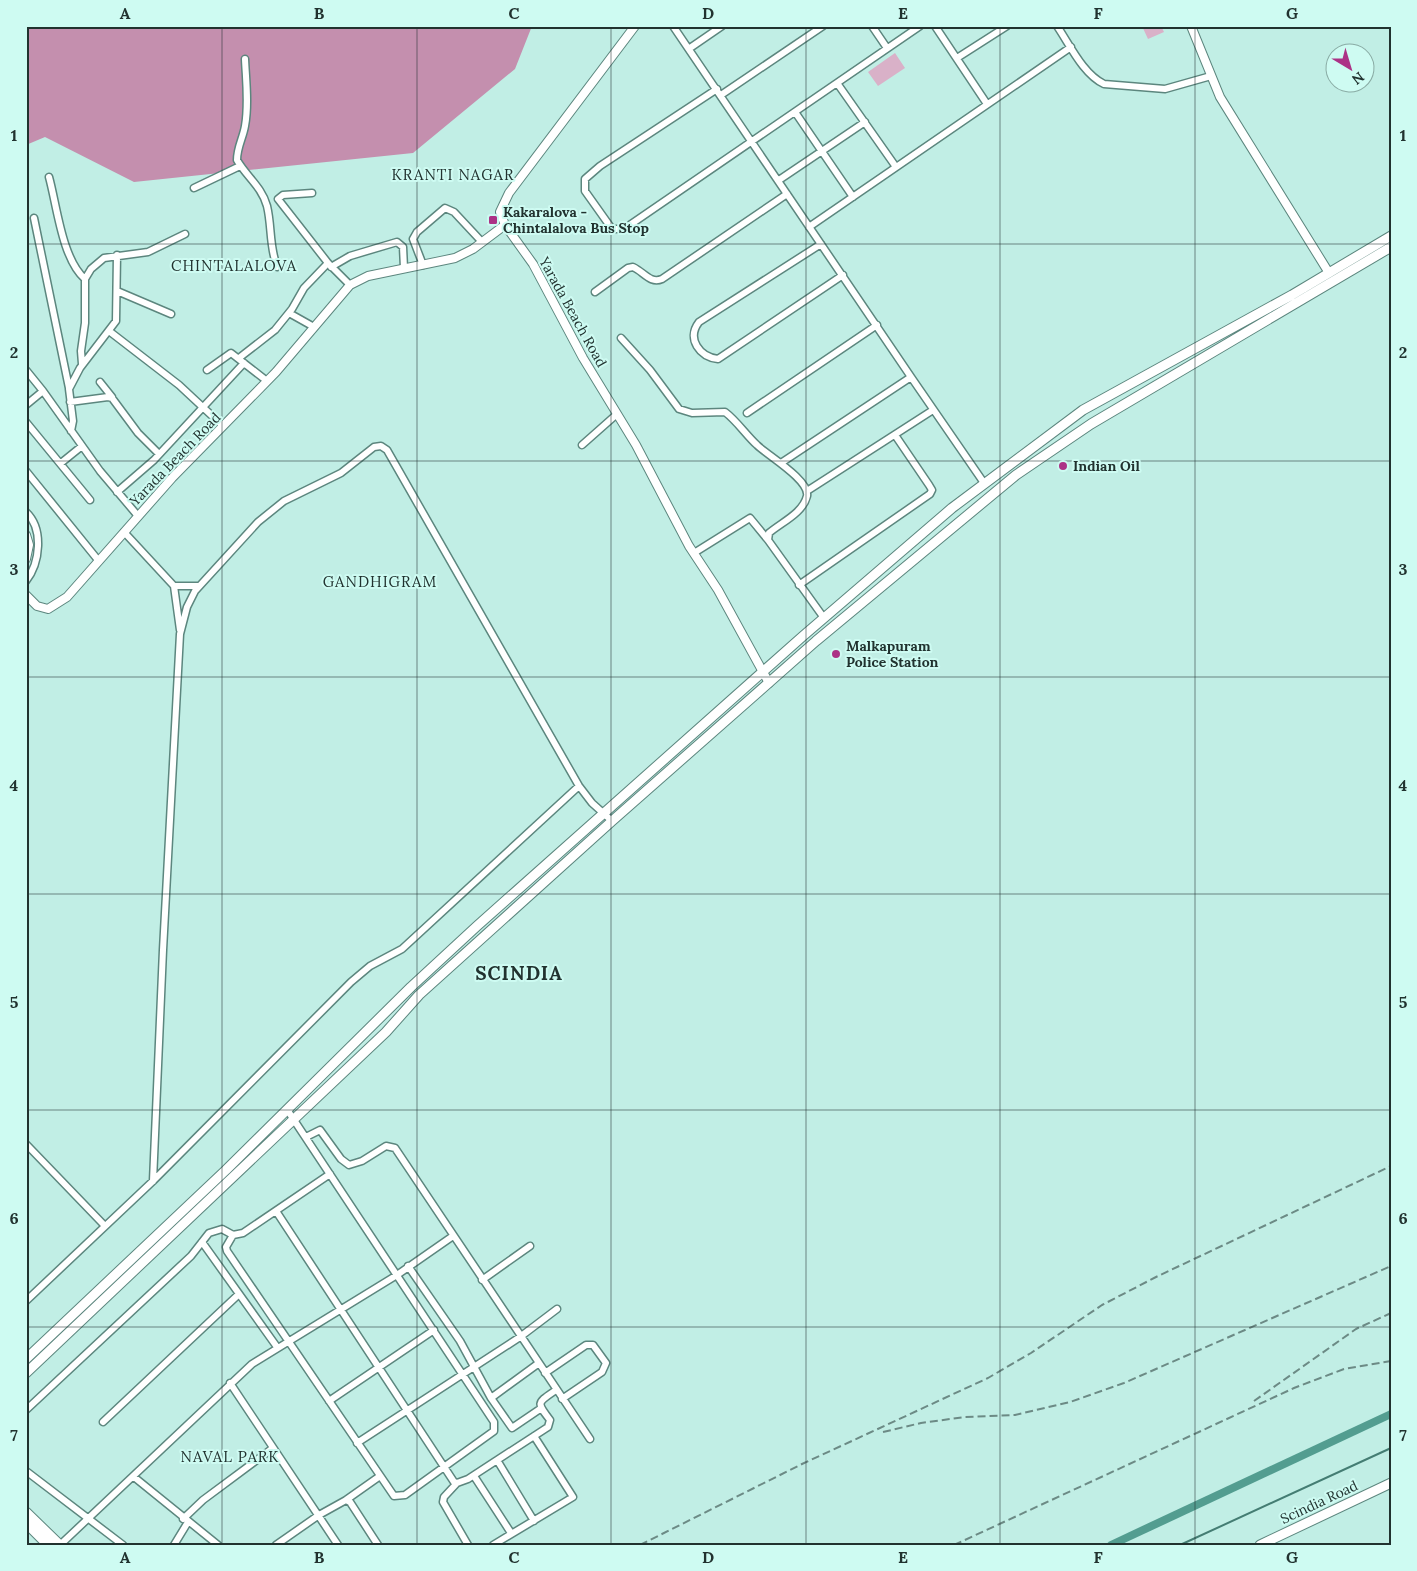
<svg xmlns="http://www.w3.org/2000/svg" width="1417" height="1571" font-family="Lora,serif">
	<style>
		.green { fill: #d9b1c8 }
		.forest { fill: #c48fae }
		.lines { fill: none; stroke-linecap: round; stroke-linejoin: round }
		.stream { stroke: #447d73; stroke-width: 2 }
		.canal { stroke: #539d90; stroke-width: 8 }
		.minor-casing { stroke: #5c867e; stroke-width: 9 }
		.tertiary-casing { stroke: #5c867e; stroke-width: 10 }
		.secondary-casing { stroke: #5c867e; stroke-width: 11 }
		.minor { stroke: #fff; stroke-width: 6 }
		.tertiary { stroke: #fff; stroke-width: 8 }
		.secondary { stroke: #fff; stroke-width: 9 }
		.rail { stroke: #6c8a85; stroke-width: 2; stroke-dasharray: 8 4; stroke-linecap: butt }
		.grid { fill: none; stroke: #21322f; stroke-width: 1; stroke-opacity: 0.55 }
		.poi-dot { fill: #ac3286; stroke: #cefbf2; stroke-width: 2 }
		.labels { text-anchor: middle; stroke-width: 4; stroke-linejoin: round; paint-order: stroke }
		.poi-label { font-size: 14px; font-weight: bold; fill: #21322f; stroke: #cefbf2; text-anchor: start }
		.street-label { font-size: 14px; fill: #21322f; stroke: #cefbf2 }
		.neighbourhood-label { font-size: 15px; letter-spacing: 1px; fill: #21322f; stroke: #cefbf2 }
		.district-label { font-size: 19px; font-weight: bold; letter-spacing: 1px; fill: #21322f; stroke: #cefbf2 }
		.neatline { fill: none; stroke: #21322f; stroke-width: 2 }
		.grid-label { font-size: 16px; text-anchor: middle; font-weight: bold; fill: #21322f }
	</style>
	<rect width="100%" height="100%" fill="#c1eee5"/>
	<!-- green -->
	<path class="green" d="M1142,26H1161L1164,32L1148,39Z
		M895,53L905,68L878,86L868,72Z"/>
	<!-- forest -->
	<path class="forest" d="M26,26H532L515,69L413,153L134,182L45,137L26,145Z"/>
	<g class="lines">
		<!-- stream -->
		<path class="stream" d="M1180,1545L1391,1448"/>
		<!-- canal -->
		<path class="canal" d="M1111,1545L1391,1414"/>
		<defs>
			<path id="minor" d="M673,26L911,377L781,463
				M872,26L887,48
				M935,26L987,104
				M1057,26C1070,45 1083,74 1104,84L1165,89L1211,76
				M690,48L722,26
				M957,58L1007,26
				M245,59C246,81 249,104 245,126C243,138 237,147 237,160C246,176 262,187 267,206C272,227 269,245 277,267
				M837,83L896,167
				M717,89L600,166L585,179V191L612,229H624L920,26
				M721,95L823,26
				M795,112L853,197
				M49,177C57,206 62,259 85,279
				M779,180L865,122
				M194,188L240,166
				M312,193L283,195L278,199L328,263L350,285
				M34,218L69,388
				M809,227L1071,47
				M821,244L699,322C686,339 700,357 718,359L843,275
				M423,265L413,239L417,232L445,208L454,212L482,242
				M331,267L350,256L397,242L403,247L404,268
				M117,291L171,314
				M595,292L628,268L633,267C644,272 650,284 662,279L787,194
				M289,313L314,327
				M109,331L179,385L223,426
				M621,338L650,370L679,409L692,413L725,412C737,421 746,435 757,445C767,455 810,480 807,496C803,513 782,522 769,533L768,540L824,618
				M239,358L275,330L292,309L304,288L328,263
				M82,364L81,351L85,323V279L91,269L104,258L148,252L185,234
				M26,370L43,391L100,471L138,516
				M207,370L231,353L267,381
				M911,377L984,483
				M100,382L112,397
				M70,402L108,397L112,398L138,433L159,454
				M26,405L43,391
				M747,413L877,325
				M26,422L90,500
				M71,431L73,421L69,389L80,368L116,321L117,255
				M582,445L617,414
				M61,463L82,446
				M26,471L98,560
				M807,491L933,410
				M117,492L154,460L244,363
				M26,512C44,529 40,563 26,581
				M124,532L174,586H199
				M694,553L750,518L768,540
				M799,585L930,494L932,490L929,485L895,435
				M174,586L180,630
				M306,1137L320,1130L341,1159L349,1165L362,1161L386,1146L395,1148L590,1439
				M26,1144L105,1226
				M153,1181L163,950L180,634L187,607L195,591L258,522L284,501L341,473L374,447L381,446L387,450L579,786L592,803L612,821
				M276,1211L454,1482L457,1483L468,1479L548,1427L550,1420C536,1402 537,1403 556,1390
				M233,1235L226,1247L227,1251L394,1496L405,1495L494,1431V1422L288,1111
				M202,1242L277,1347
				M408,1266L460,1341L491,1398L512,1428L540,1409
				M482,1280L530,1246
				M26,1301L153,1181L351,982L370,966L402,949L579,786
				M545,1373L586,1345H593L606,1363L602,1372L562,1399
				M230,1383L338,1545
				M491,1398L539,1363
				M329,1401L434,1330
				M26,1410L191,1256L209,1233L222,1229L233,1235L243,1233L330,1174
				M103,1422L239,1294
				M357,1443L520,1337L557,1309
				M497,1460L534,1521
				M26,1471L123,1545
				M474,1476L511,1533
				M134,1477L218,1545
				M457,1483L444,1497L443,1502L468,1545
				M346,1500L380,1476
				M183,1519L203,1500L273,1448
				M60,1545L252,1364L397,1275L453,1236
				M174,1545L188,1522
				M276,1545L319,1515L346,1500L350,1502L378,1545
				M493,1545L573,1497L534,1436"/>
			<path id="tertiary" d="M1191,26L1220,97L1329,273
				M505,225L500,212L509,193L635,26
				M26,535L29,545L26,559
				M26,595L37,606L48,609L67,597L172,478L276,372L350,285L368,276L455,258L473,249L505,225L533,264L583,358L636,445L689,546L718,590L769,683"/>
			<path id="secondary" d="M26,1359L226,1170L411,987L477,926L803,636L952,508L1083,410L1292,295L1391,236
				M26,1373L386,1032L419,995L612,821L816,641L1016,475L1091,424L1391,247
				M26,1512L60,1545
				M26,1523L48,1545
				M1260,1545L1391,1483"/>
		</defs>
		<!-- minor casing -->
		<use href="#minor" class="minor-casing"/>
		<!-- tertiary casing -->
		<use href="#tertiary" class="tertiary-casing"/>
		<!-- secondary casing -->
		<use href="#secondary" class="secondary-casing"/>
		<!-- minor -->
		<use href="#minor" class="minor"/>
		<!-- tertiary -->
		<use href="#tertiary" class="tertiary"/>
		<!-- secondary -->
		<use href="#secondary" class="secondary"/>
		<!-- rail -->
		<path class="rail" d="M1254,1401L1356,1329L1391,1313
			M883,1432L921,1423L965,1417L1015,1415L1070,1402L1124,1383L1391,1266
			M640,1545L802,1464L988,1378L1031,1353L1102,1305L1156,1277L1391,1166
			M954,1545L1294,1388L1344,1369L1391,1361"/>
	</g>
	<!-- grid -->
	<path class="grid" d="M222,26V1545M417,26V1545M611,26V1545M806,26V1545M1000,26V1545M1195,26V1545M26,244H1391M26,461H1391M26,677H1391M26,894H1391M26,1110H1391M26,1327H1391"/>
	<!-- markers -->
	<g class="poi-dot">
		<rect x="488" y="215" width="10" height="10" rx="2.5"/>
		<circle cx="1063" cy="466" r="5"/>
		<circle cx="836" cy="654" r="5"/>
	</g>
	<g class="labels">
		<!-- poi labels -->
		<g class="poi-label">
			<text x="503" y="217">Kakaralova -<tspan x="503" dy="16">Chintalalova Bus Stop</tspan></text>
			<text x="1073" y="471">Indian Oil</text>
			<text x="846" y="651">Malkapuram<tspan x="846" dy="16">Police Station</tspan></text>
		</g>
		<!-- street labels -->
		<g class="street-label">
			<text transform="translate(573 312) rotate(61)" y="5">Yarada Beach Road</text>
			<text transform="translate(175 459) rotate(-46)" y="5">Yarada Beach Road</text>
			<text transform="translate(1319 1502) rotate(-25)" y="5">Scindia Road</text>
		</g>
		<!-- neighbourhood labels -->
		<g class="neighbourhood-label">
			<text x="453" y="180">KRANTI NAGAR</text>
			<text x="234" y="271">CHINTALALOVA</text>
			<text x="380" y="587">GANDHIGRAM</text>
			<text x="230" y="1462">NAVAL PARK</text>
		</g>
		<!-- district labels -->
		<g class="district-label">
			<text x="519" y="980">SCINDIA</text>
		</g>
	</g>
	<!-- border -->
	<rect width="1417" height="1571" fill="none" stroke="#cefbf2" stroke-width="55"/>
	<!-- north arrow -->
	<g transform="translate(1350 68) rotate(142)"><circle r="24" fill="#cefbf2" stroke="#89aba4"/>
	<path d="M0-4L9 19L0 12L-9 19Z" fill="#ac3286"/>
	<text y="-8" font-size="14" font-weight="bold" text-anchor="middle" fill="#21322f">N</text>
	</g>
	<rect x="28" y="28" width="1362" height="1516" class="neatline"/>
	<g class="grid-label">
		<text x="125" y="19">A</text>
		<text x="319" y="19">B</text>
		<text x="514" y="19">C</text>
		<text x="708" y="19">D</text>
		<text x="903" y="19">E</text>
		<text x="1098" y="19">F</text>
		<text x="1292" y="19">G</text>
		<text x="14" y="141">1</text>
		<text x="1403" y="141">1</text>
		<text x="14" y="358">2</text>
		<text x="1403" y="358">2</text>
		<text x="14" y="575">3</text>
		<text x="1403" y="575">3</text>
		<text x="14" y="791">4</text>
		<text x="1403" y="791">4</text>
		<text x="14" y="1008">5</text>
		<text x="1403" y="1008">5</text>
		<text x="14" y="1224">6</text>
		<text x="1403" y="1224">6</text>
		<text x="14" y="1441">7</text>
		<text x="1403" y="1441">7</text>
		<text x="125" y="1563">A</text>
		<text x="319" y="1563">B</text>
		<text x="514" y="1563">C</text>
		<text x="708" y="1563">D</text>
		<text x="903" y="1563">E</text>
		<text x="1098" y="1563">F</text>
		<text x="1292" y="1563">G</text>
	</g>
</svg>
